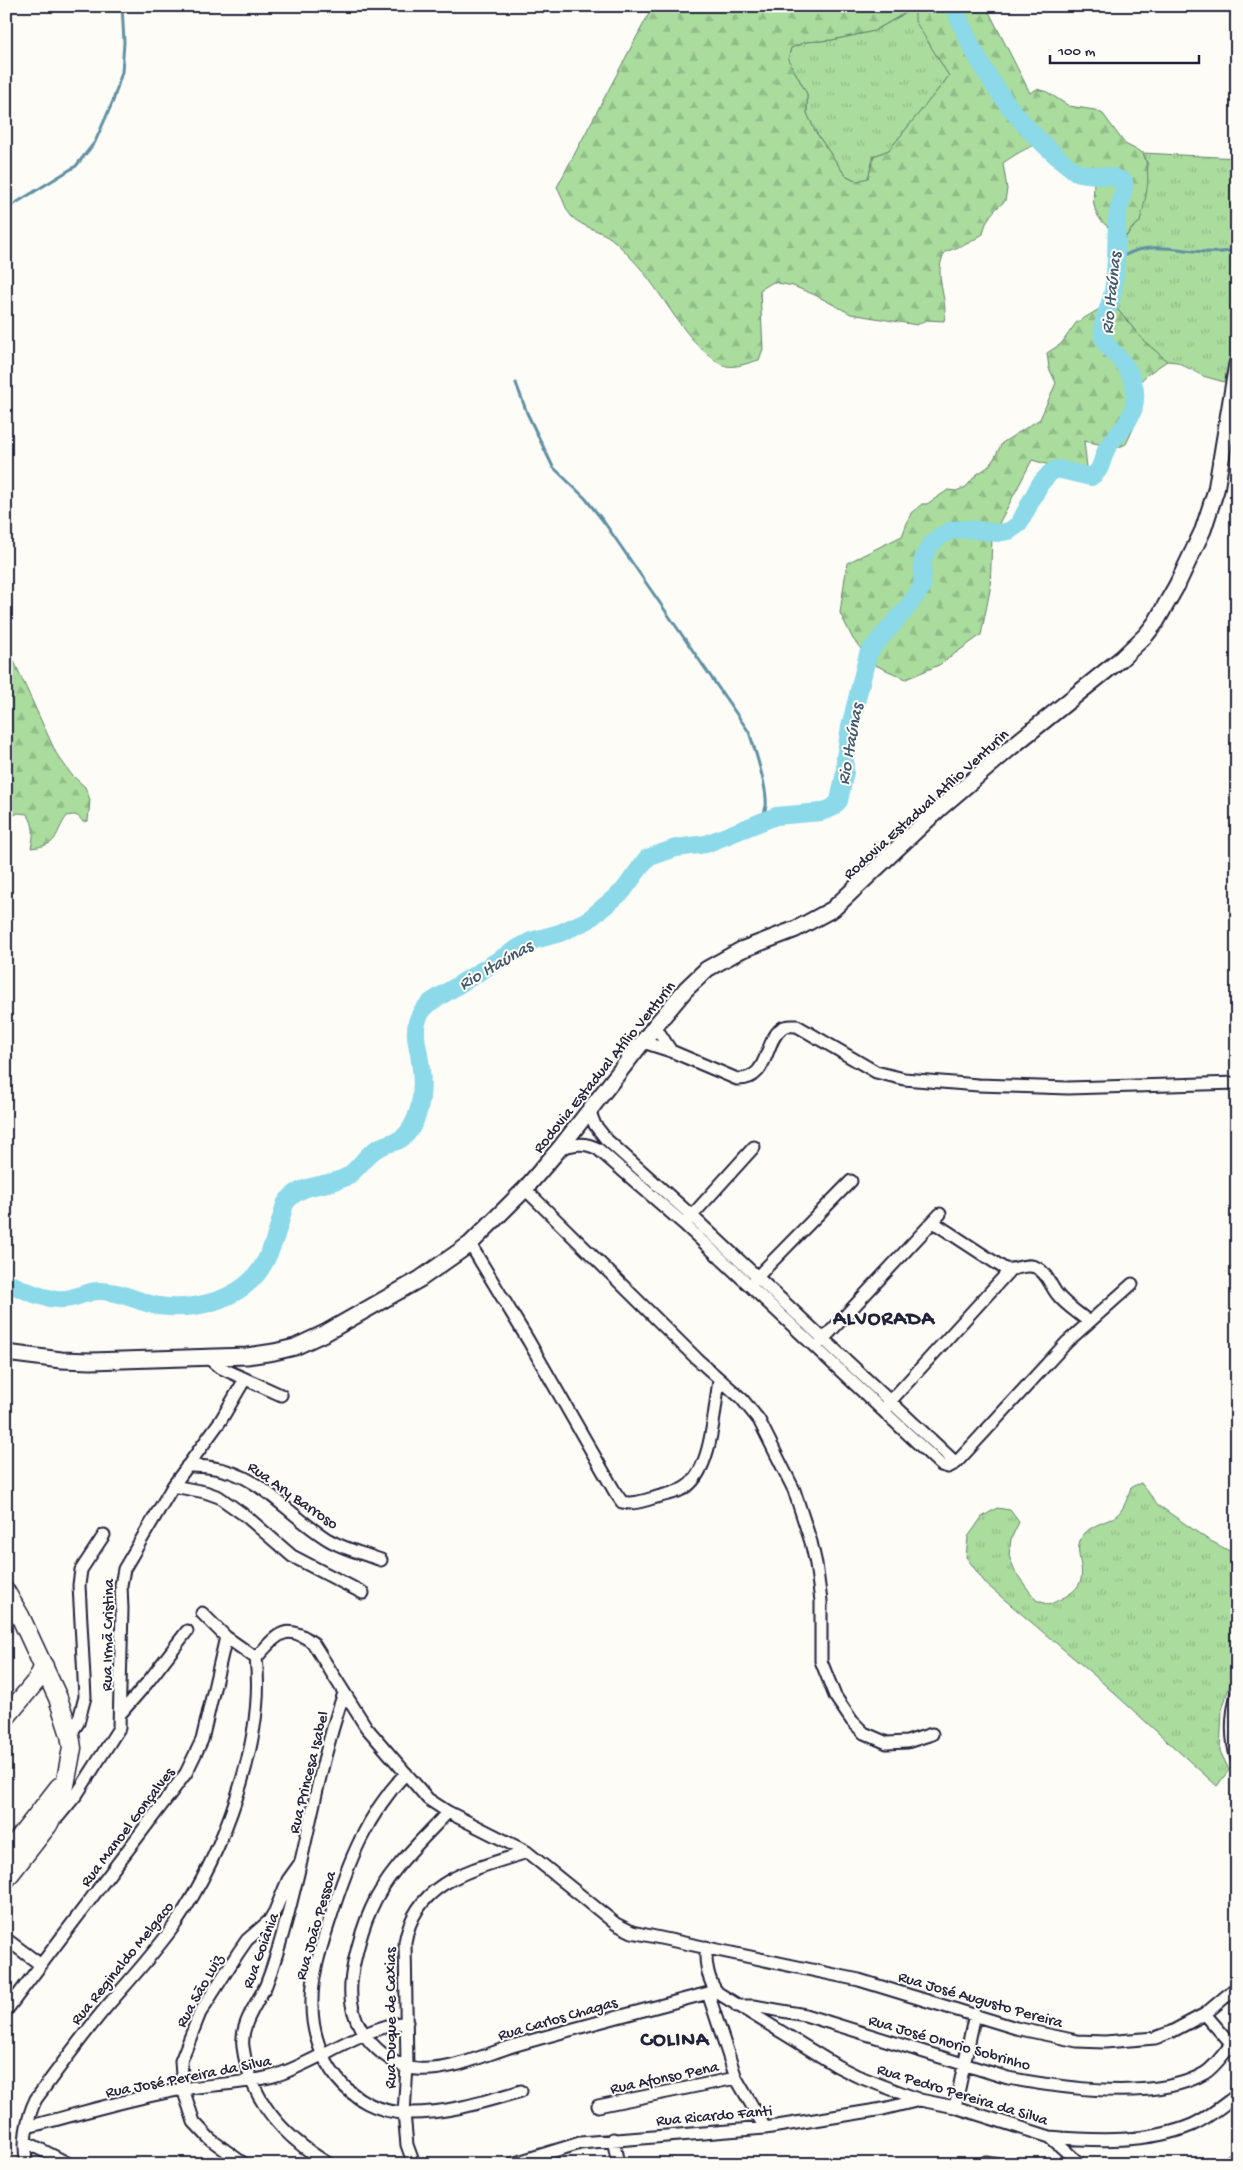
<svg xmlns="http://www.w3.org/2000/svg" width="1243" height="2170" font-family="'Gochi Hand',sans-serif">
	<style>
		.grass { fill: url(#grass-tufts); stroke: #667f6c }
		.forest { fill: url(#forest-firs); stroke: #667f6c; fill-rule: evenodd }
		.lines { fill: none; stroke-linecap: round; stroke-linejoin: round }
		.stream { stroke: #6190a3; stroke-width: 3 }
		.river { stroke: #8bd9e9; stroke-width: 18 }
		.minor-casing { stroke: #22223b; stroke-width: 15 }
		.secondary-casing { stroke: #22223b; stroke-width: 19 }
		.primary-casing { stroke: #22223b; stroke-width: 21 }
		.minor { stroke: #fdfcf7; stroke-width: 11 }
		.secondary { stroke: #fdfcf7; stroke-width: 15 }
		.primary { stroke: #fdfcf7; stroke-width: 18 }
		.labels { text-anchor: middle; stroke-width: 4; stroke-linejoin: round; paint-order: stroke }
		.street-label { font-size: 16px; fill: #22223b; stroke: #fdfcf7 }
		.water-label { font-size: 18px; font-style: italic; fill: #42596f; stroke: #fdfcf7 }
		.district-label { font-size: 21px; font-weight: bold; letter-spacing: 1px; fill: #22223b; stroke: #fdfcf7 }
	</style>
	<defs>
		<pattern id="grass-tufts" width="24" height="20" patternUnits="userSpaceOnUse" patternTransform="scale(1.25)"><rect width="24" height="20" fill="#a9dc9d"/><path d="M3 7l-1-3M5 7V3M7 7l1-3M15 17l-1-3M17 17v-4M19 17l1-3" fill="none" stroke="#91bc88"/></pattern>
		<pattern id="forest-firs" width="22" height="20" patternUnits="userSpaceOnUse" patternTransform="scale(1.25)"><rect width="22" height="20" fill="#a9dc9d"/><path d="M5 1l3.5 6h-7zM16 11l3.5 6h-7z" fill="#91bc88"/></pattern>
	</defs>
	<rect width="100%" height="100%" fill="#fdfcf7"/>
	<filter id="ink" filterUnits="userSpaceOnUse"><feTurbulence type="fractalNoise" baseFrequency=".02" numOctaves="2"/><feDisplacementMap in="SourceGraphic" scale="10" xChannelSelector="R" yChannelSelector="G"/><feConvolveMatrix kernelMatrix="1 2 1 2 8 2 1 2 1" color-interpolation-filters="sRGB"/></filter>
	<g filter="url(#ink)">
		<!-- grass -->
		<path class="grass" d="M916,7V21L949,76L889,150L874,156L868,179L857,181L845,175L815,131L807,113V94L788,59L791,48L805,42L832,40L874,31Z
			M1143,153L1237,158V336L1224,382L1203,376L1177,362L1167,361L1144,341L1111,302C1113,274 1115,240 1140,222L1148,165Z
			M1141,1483L1158,1505L1207,1539L1237,1555V1662L1222,1710L1220,1751L1229,1770L1217,1786L1095,1676L986,1584L966,1557L968,1537L982,1517L997,1508L1010,1510L1019,1522L1011,1539L1009,1556L1016,1573L1036,1600L1049,1605C1058,1600 1072,1595 1078,1586C1089,1570 1070,1550 1084,1534C1094,1523 1109,1522 1117,1515C1125,1508 1128,1496 1131,1487Z"/>
		<!-- forest -->
		<path class="forest" d="M653,6H986L1030,93L1037,89L1047,92L1069,106L1095,110L1103,114L1125,144L1143,153C1153,176 1145,199 1140,222L1133,227L1126,236C1111,231 1097,222 1094,205C1092,193 1096,182 1092,170C1082,166 1071,164 1062,159C1056,156 1055,149 1049,145C1038,139 1013,156 1003,163L1007,189L1005,201C993,211 986,218 983,234L969,243L945,252C932,275 949,298 944,321L926,320L917,325L851,314L815,295L793,286L773,282L760,290L763,349L759,360C747,363 730,371 719,363C683,340 663,292 634,261C627,254 619,245 612,239C600,230 584,228 572,217C564,208 563,197 557,187ZM915,7V21L949,76L889,150L874,156L868,178L857,181L845,175L815,131L807,113V94L788,59L791,48L805,42L832,40L874,31Z
			M1111,302L1144,341L1167,361C1146,376 1129,381 1142,410L1126,444L1117,448L1084,441L1088,476L1032,460L992,537L990,590L981,635L939,665L906,679L873,664L853,639L840,613L847,563L902,536L911,513L922,504H927L948,490L956,491L966,487L976,475L988,467L995,457L1002,443L1040,419L1056,383L1049,368L1047,353L1061,344L1076,323Z
			M6,650L13,659L56,753L71,774L85,787L90,800L88,821L83,822C78,815 76,814 67,816C53,835 61,845 31,848C34,835 35,825 27,814L18,813L6,819V799L10,790L6,783Z"/>
		<g class="lines">
			<!-- stream -->
			<path class="stream" d="M6,209L76,166L95,142L113,101L122,72L124,42L122,6
				M1115,262C1152,231 1198,262 1237,249
				M516,383L527,413L553,467L585,498L604,522L749,732C755,750 768,788 766,806C765,811 763,816 761,821"/>
			<!-- river -->
			<path class="river" d="M6,1282C27,1291 48,1303 71,1298C81,1296 90,1290 101,1291C121,1291 140,1303 159,1306C192,1311 235,1301 257,1274C271,1257 279,1226 285,1204C299,1182 325,1188 346,1177C359,1170 366,1153 380,1147C394,1140 401,1144 411,1128C424,1107 423,1077 419,1054C416,1040 413,1026 421,1013C423,1009 428,1005 431,1002L518,948L531,941L560,933L588,920L623,891L647,858L676,848L706,844L776,816L821,812L832,808L839,801L845,772V757L850,727L868,654L877,642L907,608L922,587L923,559L930,545L940,536L953,530L968,529L998,533L1009,531L1019,524L1040,484L1050,473L1057,469L1091,477C1104,469 1101,456 1109,445C1114,438 1121,432 1126,424C1142,400 1136,376 1117,356C1111,350 1104,344 1103,335C1101,320 1111,305 1113,291C1117,267 1116,243 1117,219C1118,206 1125,195 1124,182C1110,173 1092,177 1076,172C1019,129 979,73 954,6"/>
			<defs>
				<path id="minor" d="M655,1026L671,1051
					M643,1042L671,1051L737,1079C770,1080 763,1042 782,1028C786,1025 792,1026 797,1026L876,1072L904,1079L978,1085L1068,1088L1237,1083
					M560,1148C575,1144 584,1142 598,1149L684,1224L941,1465L948,1467L956,1463L692,1216L606,1139L595,1125L589,1110
					M525,1189L697,1359L742,1399L759,1420L794,1490L811,1542L816,1564L821,1601V1661L835,1696L852,1721L864,1733L887,1743L907,1742L932,1734
					M688,1220L754,1147
					M933,1222L1005,1269C1015,1271 1025,1263 1035,1267C1046,1271 1050,1285 1057,1294C1065,1305 1079,1313 1089,1322
					M470,1244L528,1340L615,1492L622,1502C634,1505 645,1500 657,1497C666,1494 678,1493 686,1487C712,1469 714,1410 719,1381
					M752,1282L851,1181
					M818,1345L940,1214
					M206,1356L219,1367L281,1395
					M885,1407L1010,1270
					M956,1463L1067,1342L1132,1284
					M187,1466C254,1464 274,1504 324,1537C340,1548 362,1553 381,1560
					M173,1486L205,1492L219,1497L247,1517L292,1556L363,1593
					M202,1613L226,1637L256,1658
					M256,1658C276,1636 285,1621 313,1643L366,1727L428,1799L448,1812L527,1852L616,1924L632,1932L859,1980L1016,2028L1077,2041L1105,2042L1155,2038L1171,2032L1205,2014L1237,1987
					M1237,1694C1231,1716 1230,1736 1237,1759
					M121,1713L147,1683L187,1631
					M70,1735L78,1723L85,1697L79,1585L81,1570L104,1535
					M406,1773C367,1814 348,1863 331,1916C322,1944 311,1975 312,2005C312,2060 349,2111 406,2113C446,2114 483,2102 521,2091
					M448,1812C421,1841 387,1872 371,1909C363,1926 358,1945 354,1963C348,1991 349,2014 367,2038C378,2052 398,2068 417,2069C453,2072 489,2052 523,2043C587,2025 651,2008 716,1991
					M58,1817L77,1794L119,1728L122,1609L121,1585L124,1569L173,1486L221,1420L245,1379
					M6,1939L41,1965
					M706,1947C705,1962 708,1982 718,1993L837,2066L857,2076L920,2100L955,2107L1050,2137L1080,2164
					M708,1993L736,2078L765,2128
					M737,2006H754L805,2015L1008,2078C1061,2088 1156,2102 1205,2073C1215,2067 1223,2054 1231,2045
					M6,2011L186,1773L202,1740L226,1637
					M1205,2014L1237,2051
					M598,2106L736,2078
					M955,2107L975,2014
					M27,2127C79,2114 130,2098 183,2089C213,2084 247,2084 277,2075C321,2060 360,2028 407,2022
					M1050,2137C1096,2141 1149,2143 1192,2125C1208,2118 1222,2106 1237,2095
					M613,2139L618,2164
					M26,2142L69,2164
					M986,2162L998,2164
					M27,2164C22,2144 27,2117 36,2099C58,2069 80,2039 103,2011C128,1982 154,1954 176,1923C222,1855 266,1741 256,1658
					M244,2164L210,2139L194,2122L183,2089L181,2061L200,2013L238,1953L247,1940L269,1921L275,1911L288,1880L301,1862
					M329,2164C285,2138 250,2100 243,2047C240,2024 257,2004 266,1985C270,1975 273,1966 276,1956C304,1869 314,1779 344,1693
					M414,2164L407,2145L404,2113L407,2067L405,1942C416,1879 476,1869 527,1852
					M512,2164L580,2143L765,2128L883,2109L920,2100
					M1226,2164L1237,2157"/>
				<path id="secondary" d="M6,1353L61,1360L91,1361L247,1356L274,1352L295,1347L327,1332L420,1279L470,1244L525,1189L560,1148L655,1026L686,989L707,969L741,950L796,929L833,909L940,808L1009,749L1122,658L1146,635L1156,622L1177,585L1203,530L1216,490L1237,364"/>
				<path id="primary" d="M6,1592L20,1616L58,1698L70,1735L72,1748L63,1796L48,1825L6,1879
					M6,1717L37,1680L44,1666
					M6,1855L59,1787"/>
			</defs>
			<!-- minor casing -->
			<use href="#minor" class="minor-casing"/>
			<!-- secondary casing -->
			<use href="#secondary" class="secondary-casing"/>
			<!-- primary casing -->
			<use href="#primary" class="primary-casing"/>
			<!-- minor -->
			<use href="#minor" class="minor"/>
			<!-- secondary -->
			<use href="#secondary" class="secondary"/>
			<!-- primary -->
			<use href="#primary" class="primary"/>
		</g>
	</g>
	<g class="labels">
		<!-- street labels -->
		<g class="street-label">
			<text transform="translate(925 803) rotate(-42)" y="6">Rodovia Estadual Atílio Venturin</text>
			<text transform="translate(603 1066) rotate(-51)" y="6">Rodovia Estadual Atílio Venturin</text>
			<text transform="translate(294 1494) rotate(35)" y="6">Rua Ary Barroso</text>
			<text transform="translate(106 1635) rotate(-89)" y="6">Rua Irmã Cristina</text>
			<text transform="translate(307 1772) rotate(-76)" y="6">Rua Princesa Isabel</text>
			<text transform="translate(126 1826) rotate(-53)" y="6">Rua Manoel Gonçalves</text>
			<text transform="translate(314 1925) rotate(-74)" y="6">Rua João Pessoa</text>
			<text transform="translate(259 1950) rotate(-70)" y="6">Rua Goiânia</text>
			<text transform="translate(121 1962) rotate(-51)" y="6">Rua Reginaldo Melgaco</text>
			<text transform="translate(198 1990) rotate(-61)" y="6">Rua São Luiz</text>
			<text transform="translate(981 1998) rotate(16)" y="6">Rua José Augusto Pereira</text>
			<text transform="translate(557 2017) rotate(-16)" y="6">Rua Carlos Chagas</text>
			<text transform="translate(389 2018) rotate(-90)" y="6">Rua Duque de Caxias</text>
			<text transform="translate(950 2041) rotate(16)" y="6">Rua José Onorio Sobrinho</text>
			<text transform="translate(188 2075) rotate(-11)" y="6">Rua José Pereira da Silva</text>
			<text transform="translate(664 2076) rotate(-12)" y="6">Rua Afonso Pena</text>
			<text transform="translate(963 2093) rotate(17)" y="6">Rua Pedro Pereira da Silva</text>
			<text transform="translate(714 2114) rotate(-5)" y="6">Rua Ricardo Fanti</text>
		</g>
		<!-- water labels -->
		<g class="water-label">
			<text transform="translate(1110 293) rotate(-84)" y="6">Rio Itaúnas</text>
			<text transform="translate(849 744) rotate(-80)" y="6">Rio Itaúnas</text>
			<text transform="translate(495 964) rotate(-30)" y="6">Rio Itaúnas</text>
		</g>
		<!-- district labels -->
		<g class="district-label">
			<text x="884" y="1324">ALVORADA</text>
			<text x="675" y="2045">COLINA</text>
		</g>
	</g>
	<!-- margin -->
	<rect width="1243" height="2170" fill="none" stroke="#fdfcf7" stroke-width="25"/>
	<rect x="12" y="12" width="1218" height="2145" fill="none" stroke="#22223b" stroke-width="2" filter="url(#ink)"/>
	<!-- scale -->
	<path d="M1050 55v8h149v-8" fill="none" stroke="#22223b" stroke-width="2.5"/>
	<text x="1058" y="55" font-size="15" fill="#22223b" stroke="#fdfcf7" stroke-width="4" paint-order="stroke">100 m</text>
</svg>
